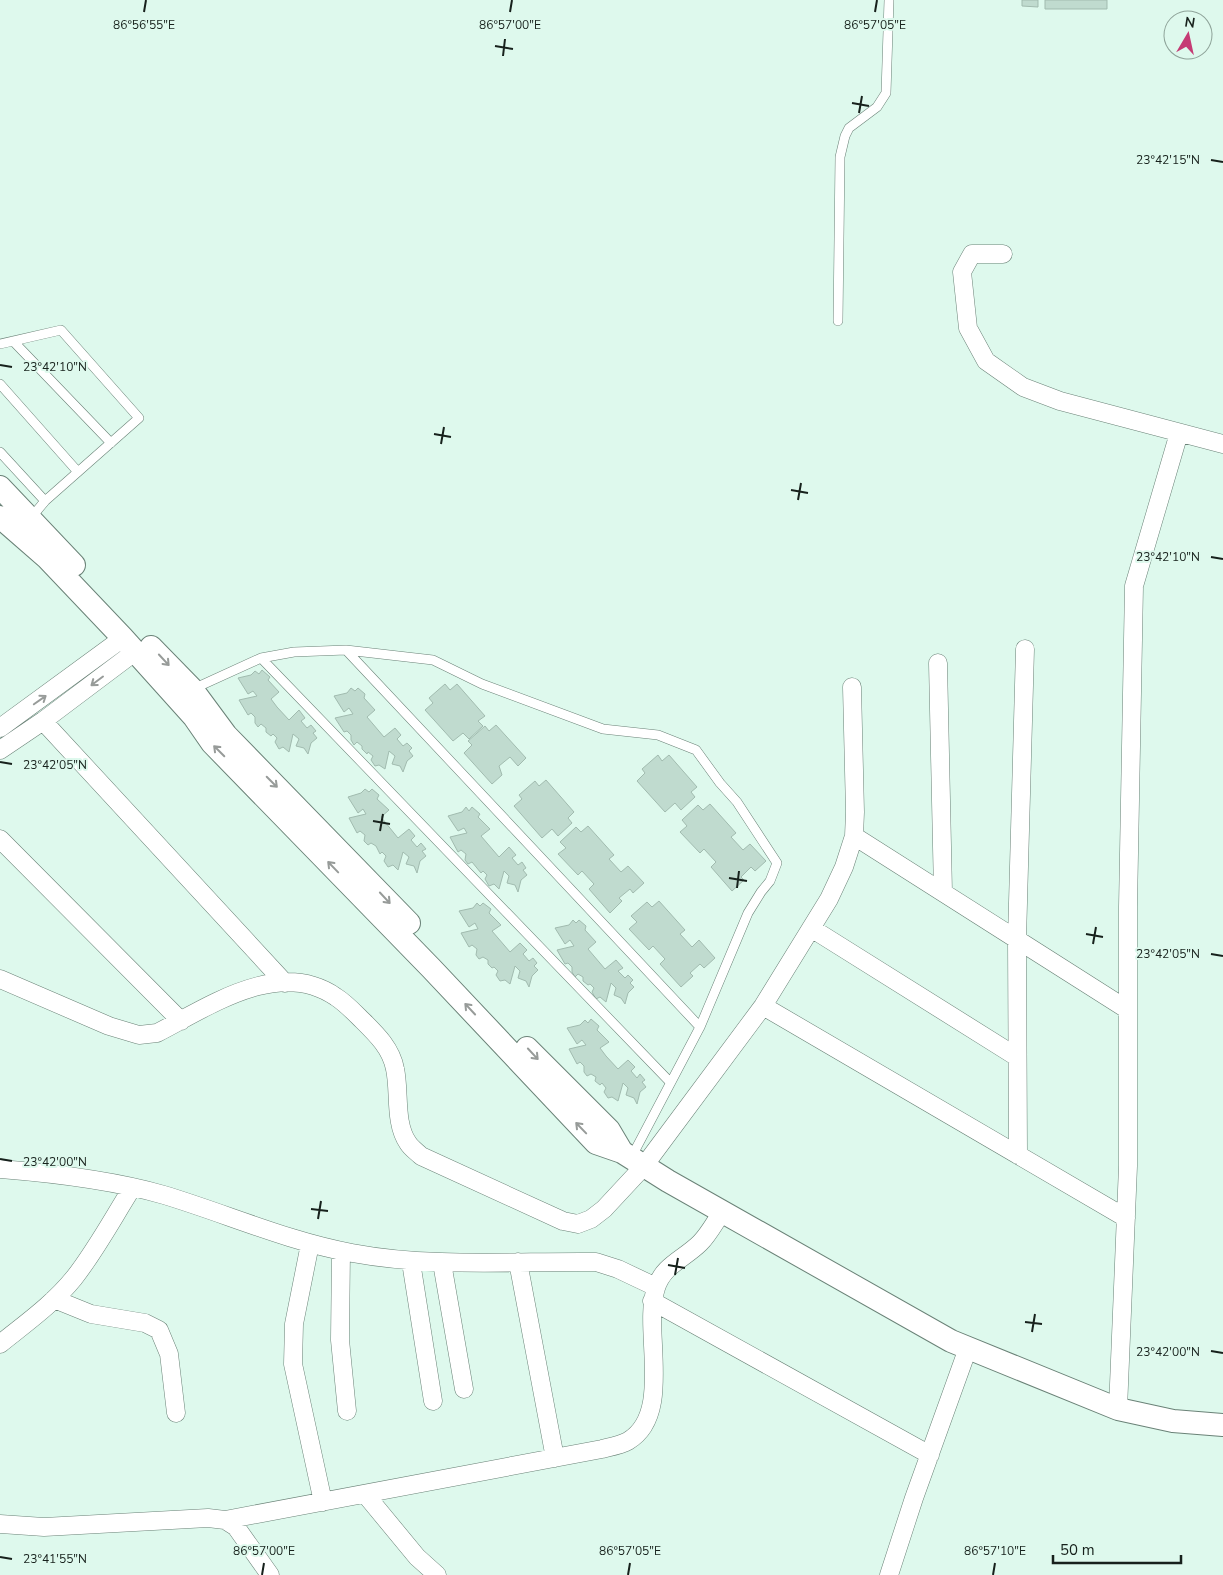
<svg xmlns="http://www.w3.org/2000/svg" width="1223" height="1575" font-family="'Nunito Sans',sans-serif">
	<style>
		.building { fill: #c0dbcf; stroke: #a1bbaf }
		.lines { fill: none; stroke-linecap: round; stroke-linejoin: round }
		.service-casing { stroke: #6a8277; stroke-width: 10 }
		.minor-casing { stroke: #6a8277; stroke-width: 19 }
		.tertiary-casing { stroke: #6a8277; stroke-width: 24 }
		.service { stroke: #fff; stroke-width: 9 }
		.minor { stroke: #fff; stroke-width: 18 }
		.tertiary { stroke: #fff; stroke-width: 22 }
		.oneway { stroke: #979b99 }
		.ticks { fill: none; stroke: #17211c; stroke-width: 2 }
		.ticks-label { font-size: 12px; text-anchor: middle; fill: #17211c; stroke: #def9ed; stroke-width: 4; stroke-linejoin: round; paint-order: stroke }
	</style>
	<rect width="100%" height="100%" fill="#def9ed"/>
	<!-- building -->
	<path class="building" d="M1022,0H1038V7L1022,6Z
		M1045,0H1107V9H1045Z
		M262,670L270,677L268,680L279,692L271,699L277,707L289,720L299,710L305,718L301,721L307,728L311,725L316,731L313,733L317,738L311,743L308,754L304,748L296,746L299,739L293,734L289,752L283,747L279,749L275,742L277,738L273,734L271,736L266,732V728L261,724L258,727L255,723V717L251,713L248,715L239,700L257,696L253,691L248,694L238,678L251,675L255,671L259,674Z
		M445,684L450,690L457,684L485,716L478,721L483,726L469,739L463,733L453,741L425,710L433,703L429,698Z
		M351,688L355,691L358,688L365,694L364,698L375,710L367,717L384,737L395,728L401,735L397,739L403,746L407,743L412,748L409,751L413,756L407,761L403,772L400,766L392,764L395,756L389,751L385,769L379,765L375,766L371,760L373,756L368,752L367,754L362,749V746L357,742L354,745L351,740V735L347,731L344,732L335,718L353,714L349,708L344,712L334,696L347,693Z
		M496,725L526,758L518,766L510,757L499,766L502,775L492,784L464,753L472,745L468,741L485,726L489,731Z
		M658,755L662,761L669,755L697,787L691,792L695,797L681,810L675,803L665,812L637,781L645,773L642,769Z
		M546,780L574,812L568,818L572,823L558,836L552,829L542,838L514,806L522,799L519,795L535,781L539,786Z
		M365,789L369,792L372,789L379,795L377,799L389,810L381,817L398,838L409,829L415,836L411,840L417,847L421,843L426,849L422,851L426,856L420,861L417,873L414,866L406,864L409,857L403,852L398,870L393,865L388,867L384,861L386,856L382,852L380,854L376,846L371,843L368,845L364,841L365,835L360,831L357,833L349,818L366,814L363,809L358,813L348,797L361,793Z
		M710,804L736,833L731,837L743,850L750,844L766,861L755,871L751,867L741,877L744,880L732,891L711,867L716,862L704,849L700,853L680,832L687,826L682,820L698,805L703,810Z
		M466,807L469,811L472,807L480,814L478,817L490,829L481,836L499,857L509,847L516,855L512,858L518,865L522,862L526,868L523,870L527,875L521,880L518,892L515,885L507,883L509,876L504,871L499,889L494,884L489,886L485,879L487,875L483,871L481,873L472,862L468,864L465,860L466,854L461,850L458,852L450,837L467,833L464,828L458,831L448,816L462,812Z
		M588,826L614,855L609,859L621,872L628,866L644,883L633,893L630,889L619,898L622,901L610,913L589,889L594,884L582,871L578,875L558,854L566,848L560,842L576,827L581,832Z
		M659,901L685,930L680,934L692,947L699,940L715,958L704,968L700,964L690,973L693,976L681,987L660,964L665,959L653,946L649,950L629,929L637,922L631,916L647,902L652,907Z
		M477,903L480,906L483,903L491,909L489,913L501,925L492,931L510,952L520,943L527,950L523,954L529,961L533,958L537,963L534,966L538,970L532,976L529,987L526,981L518,978L520,971L515,966L510,984L505,980L500,981L496,975L498,971L494,967L492,968L488,964V960L483,957L479,959L476,955L477,949L472,945L469,947L461,933L478,929L475,923L469,927L459,911L473,908Z
		M573,920L576,923L579,920L586,926L585,930L596,942L588,949L605,969L616,960L623,968L618,971L625,978L628,975L633,980L630,983L634,987L628,993L625,1004L621,998L614,995L616,988L611,983L606,1002L600,997L596,999L592,992L594,988L590,984L588,985L583,981V977L578,974L575,977L572,972V967L568,963L565,964L557,950L574,946L570,940L565,944L555,928L569,925Z
		M591,1019L599,1026L597,1030L609,1042L600,1048L606,1056L618,1069L628,1060L635,1067L631,1071L637,1078L640,1074L645,1080L642,1082L646,1087L640,1092L637,1104L634,1098L626,1095L628,1088L623,1083L618,1101L612,1097L608,1098L604,1092L606,1088L602,1083L600,1085L595,1081L596,1077L591,1074L587,1076L584,1072V1066L580,1062L577,1064L569,1049L586,1045L582,1040L577,1044L567,1028L580,1025L585,1020L588,1023Z"/>
	<g class="lines">
		<defs>
			<path id="service" d="M838,321L840,157L845,136L849,128L877,107L886,93L889,0
				M13,341L111,443
				M0,344L61,330L139,418L45,501
				M0,384L78,472
				M0,452L45,501L30,519
				M346,650L700,1027
				M261,658L670,1082
				M193,689L261,658L294,652L346,650L433,660L482,684L603,729L658,735L696,750L720,783L737,802L777,863L770,881L761,892L748,913L700,1027L631,1158"/>
			<path id="minor" d="M1003,254H972L962,272L968,328L986,361L1023,387L1060,401L1223,444
				M938,663L943,892
				M43,721L285,983
				M0,728L123,638
				M0,750L43,721L136,651
				M854,836L1128,1010
				M0,839L181,1021
				M811,928L1017,1057
				M0,979L109,1026L139,1035L157,1033C208,1007 279,957 336,997C344,1002 352,1010 359,1017C374,1032 391,1047 395,1069C400,1091 394,1123 408,1143C411,1148 417,1152 421,1156L563,1221L578,1224L591,1219L604,1209L644,1166L763,1006L829,899L844,867L854,836L855,812L852,687
				M763,1006L1126,1218
				M1018,1155L1017,939L1025,649
				M0,1169C50,1173 116,1181 164,1195C227,1214 287,1241 352,1253C432,1268 515,1261 596,1262L618,1269L656,1287
				M310,1244L294,1324L293,1364L323,1502
				M341,1251L340,1340L347,1411
				M411,1262L433,1401
				M518,1262L555,1458
				M442,1263L464,1389
				M54,1299L91,1314L145,1323L159,1330L169,1354L176,1413
				M652,1301L930,1455
				M0,1344C26,1323 53,1304 74,1278C96,1250 113,1218 132,1188
				M1118,1409L1128,1166V907L1134,586L1179,433
				M365,1494L417,1557L437,1575
				M225,1520L602,1449C610,1447 621,1445 628,1441C674,1414 642,1329 656,1288C663,1265 684,1259 700,1243C709,1234 715,1222 722,1212
				M0,1524L44,1527L208,1518L225,1520L236,1527L270,1575
				M889,1575L914,1498L968,1348"/>
			<path id="tertiary" d="M0,487L74,565
				M0,517L47,558L123,638L194,717L212,743L431,968L596,1143L622,1152L668,1181L951,1341L1118,1409L1173,1421L1223,1425
				M151,647L192,689L226,735L409,923
				M527,1048L609,1130L622,1152"/>
		</defs>
		<!-- service casing -->
		<use href="#service" class="service-casing"/>
		<!-- minor casing -->
		<use href="#minor" class="minor-casing"/>
		<!-- tertiary casing -->
		<use href="#tertiary" class="tertiary-casing"/>
		<!-- service -->
		<use href="#service" class="service"/>
		<!-- minor -->
		<use href="#minor" class="minor"/>
		<!-- tertiary -->
		<use href="#tertiary" class="tertiary"/>
	</g>
	<!-- one-way arrows -->
	<defs><path id="oneway-shaft" d="M-6 0H5M1.5-3L5.5 0L1.5 3" fill="none" stroke-width="1.6" stroke-linecap="round" stroke-linejoin="round" transform="scale(1.25)"/></defs>
	<g class="oneway">
		<use href="#oneway-shaft" transform="translate(164 660) rotate(47)"/>
		<use href="#oneway-shaft" transform="translate(97 681) rotate(143)"/>
		<use href="#oneway-shaft" transform="translate(40 700) rotate(-35)"/>
		<use href="#oneway-shaft" transform="translate(219 751) rotate(-135)"/>
		<use href="#oneway-shaft" transform="translate(272 782) rotate(45)"/>
		<use href="#oneway-shaft" transform="translate(333 867) rotate(-134)"/>
		<use href="#oneway-shaft" transform="translate(385 898) rotate(47)"/>
		<use href="#oneway-shaft" transform="translate(470 1009) rotate(-133)"/>
		<use href="#oneway-shaft" transform="translate(533 1054) rotate(47)"/>
		<use href="#oneway-shaft" transform="translate(581 1128) rotate(-134)"/>
	</g>
	<!-- ticks -->
	<path class="ticks" d="M144,12L146,0M510,12L512,0M875,12L877,0M495,46L513,49M503,56L505,39M852,103L869,106M859,113L862,96M1211,160L1223,162M0,365L12,367M434,434L451,437M441,444L444,427M791,490L808,493M798,500L801,483M1211,557L1223,559M0,762L12,764M373,821L390,824M380,831L383,814M729,878L747,881M737,888L739,871M1086,934L1103,937M1093,944L1096,927M1211,954L1223,956M0,1159L12,1161M311,1209L328,1211M318,1219L321,1201M668,1265L685,1268M675,1275L678,1258M1025,1322L1042,1324M1032,1332L1035,1314M1211,1351L1223,1353M0,1557L12,1559M262,1575L264,1563M628,1575L630,1563M993,1575L995,1563"/>
	<g class="ticks-label">
		<text x="144" y="29">86°56'55"E</text>
		<text x="510" y="29">86°57'00"E</text>
		<text x="875" y="29">86°57'05"E</text>
		<text x="1168" y="164">23°42'15"N</text>
		<text x="55" y="371">23°42'10"N</text>
		<text x="1168" y="561">23°42'10"N</text>
		<text x="55" y="769">23°42'05"N</text>
		<text x="1168" y="958">23°42'05"N</text>
		<text x="55" y="1166">23°42'00"N</text>
		<text x="1168" y="1356">23°42'00"N</text>
		<text x="264" y="1555">86°57'00"E</text>
		<text x="630" y="1555">86°57'05"E</text>
		<text x="995" y="1555">86°57'10"E</text>
		<text x="55" y="1563">23°41'55"N</text>
	</g>
	<!-- north arrow -->
	<g transform="translate(1188 35) rotate(9)"><circle r="24" fill="#def9ed" stroke="#8ea399"/>
	<path d="M0-4L9 19L0 12L-9 19Z" fill="#c53b74"/>
	<text y="-8" font-size="14" font-weight="bold" text-anchor="middle" fill="#17211c">N</text>
	</g>
	<!-- scale -->
	<path d="M1053 1555v8h128v-8" fill="none" stroke="#17211c" stroke-width="2.5"/>
	<text x="1060" y="1555" font-size="15" fill="#17211c" stroke="#def9ed" stroke-width="4" paint-order="stroke">50 m</text>
</svg>
